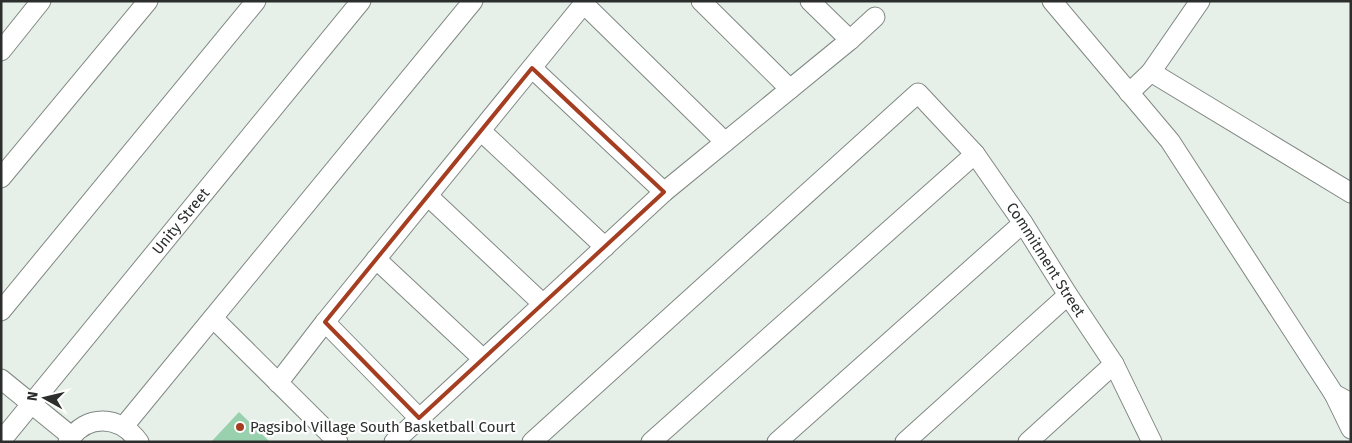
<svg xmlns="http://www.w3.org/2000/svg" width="1352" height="443" font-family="'Fira Sans',sans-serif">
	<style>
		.garden { fill: #99d1ae }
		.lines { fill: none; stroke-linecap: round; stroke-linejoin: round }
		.minor-casing { stroke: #808883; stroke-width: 21 }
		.minor { stroke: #fff; stroke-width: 19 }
		.marked { fill: none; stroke: #a53d21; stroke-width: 4; stroke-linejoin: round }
		.poi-dot { fill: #a53d21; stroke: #fff; stroke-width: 2 }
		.labels { text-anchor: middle; stroke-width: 4.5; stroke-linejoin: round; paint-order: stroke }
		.street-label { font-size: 15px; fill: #2b2e2c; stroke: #fff }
		.poi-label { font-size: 15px; fill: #2b2e2c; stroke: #fff; text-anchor: start }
	</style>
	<rect width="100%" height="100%" fill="#e6f0e9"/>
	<!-- garden -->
	<path class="garden" d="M239,412L270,442H211Z"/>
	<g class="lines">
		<defs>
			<g id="minor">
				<path d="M701,1L790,89"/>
				<path d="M810,1L850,40"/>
				<path d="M1052,1L1170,141L1334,394L1351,403"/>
				<path d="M584,4L725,142"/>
				<path d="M1,51L41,1"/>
				<path d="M532,68L664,192"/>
				<path d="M1151,72L1351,193"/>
				<path d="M1129,93L1151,72L1200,1"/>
				<path d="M481,131L605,247"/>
				<path d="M1,178L148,1"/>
				<path d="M428,196L543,304"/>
				<path d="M376,259L483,359"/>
				<path d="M1,311L256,1"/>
				<path d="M213,318L338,442"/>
				<path d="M325,322L419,418"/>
				<path d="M1,379L71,436"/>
				<path d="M278,383L325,322L586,1"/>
				<path d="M1334,394L1351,429"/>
				<path d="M124,426L473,1"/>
				<path id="s1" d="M1,441L361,1"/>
				<path d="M68,442C86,413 120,415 139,442"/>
				<path d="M394,442L664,192L850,40L875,17"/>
				<path id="s2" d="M532,442L918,93L975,154L1023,223L1068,295L1114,364L1152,442"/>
				<path d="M651,442L975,154"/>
				<path d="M777,442L1023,223"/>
				<path d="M905,442L1068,295"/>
				<path d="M1028,442L1114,364"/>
			</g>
		</defs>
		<!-- minor casing -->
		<use href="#minor" class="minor-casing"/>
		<!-- minor -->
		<use href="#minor" class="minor"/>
	</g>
	<!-- marked area -->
	<path class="marked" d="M532,68L664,192L419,418L325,322Z"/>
	<!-- markers -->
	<circle class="poi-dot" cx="240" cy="427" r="5"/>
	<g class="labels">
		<!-- street labels -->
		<g class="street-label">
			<text dy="5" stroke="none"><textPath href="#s1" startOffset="284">Unity Street</textPath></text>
			<text dy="5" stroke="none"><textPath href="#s2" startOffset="731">Commitment Street</textPath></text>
		</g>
		<!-- poi labels -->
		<g class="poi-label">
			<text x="250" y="432">Pagsibol Village South Basketball Court</text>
		</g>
	</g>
	<!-- border -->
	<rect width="1352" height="443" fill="none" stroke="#2b2e2c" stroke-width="5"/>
	<!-- north arrow -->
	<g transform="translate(45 398) rotate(278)" stroke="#ffffff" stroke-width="4" paint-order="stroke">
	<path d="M0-4L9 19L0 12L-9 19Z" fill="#2b2e2c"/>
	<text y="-8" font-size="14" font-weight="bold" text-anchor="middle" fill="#2b2e2c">N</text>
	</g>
</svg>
